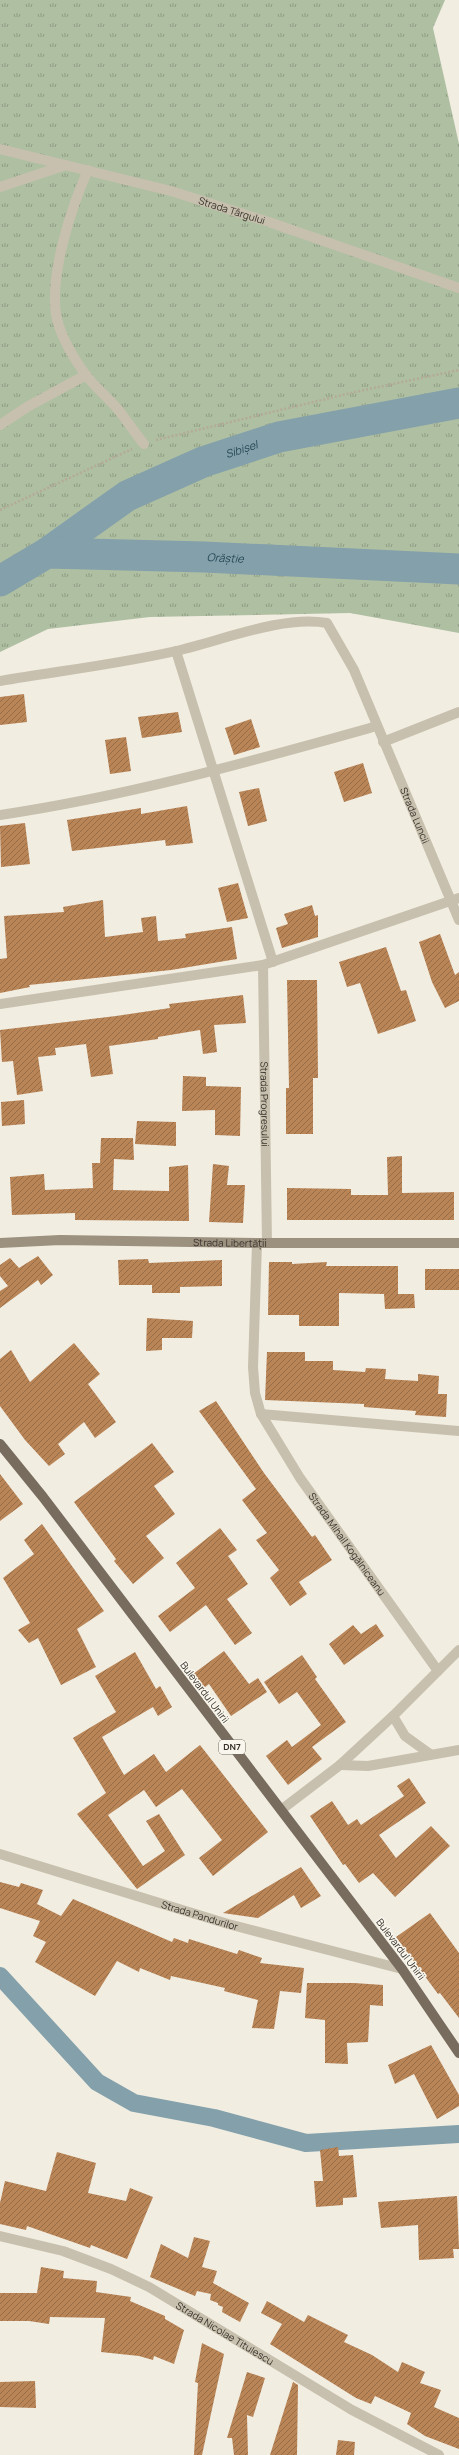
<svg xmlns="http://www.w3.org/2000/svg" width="459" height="2455" font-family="Manrope,sans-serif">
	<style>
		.grass { fill: url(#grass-tufts) }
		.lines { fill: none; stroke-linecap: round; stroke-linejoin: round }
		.canal { stroke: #83a0ab; stroke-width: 18 }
		.river { stroke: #83a0ab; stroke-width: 31 }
		.building { fill: url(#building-hatch) }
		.path { stroke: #b4aa98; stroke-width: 2.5; stroke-dasharray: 2 2; stroke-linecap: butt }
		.street { stroke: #c8c0ae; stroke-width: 10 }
		.secondary { stroke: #9c907f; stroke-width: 10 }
		.primary { stroke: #786c5e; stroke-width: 10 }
		.labels { text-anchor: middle; stroke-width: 3; stroke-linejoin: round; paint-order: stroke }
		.shield { fill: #f9f6ed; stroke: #716d65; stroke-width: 1 }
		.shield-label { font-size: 9px; font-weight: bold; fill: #37322b }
		.street-label { font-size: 10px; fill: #37322b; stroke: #f9f6ed }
		.water-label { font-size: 11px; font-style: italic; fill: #254755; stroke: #f9f6ed }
	</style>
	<defs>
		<pattern id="grass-tufts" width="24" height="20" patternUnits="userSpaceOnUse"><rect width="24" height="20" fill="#afbfa2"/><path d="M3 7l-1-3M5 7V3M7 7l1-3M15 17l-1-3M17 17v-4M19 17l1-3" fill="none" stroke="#8f9c84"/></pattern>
		<pattern id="building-hatch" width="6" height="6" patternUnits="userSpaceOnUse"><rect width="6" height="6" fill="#b98456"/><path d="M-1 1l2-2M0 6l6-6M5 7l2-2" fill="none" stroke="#976d47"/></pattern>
	</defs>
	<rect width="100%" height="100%" fill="#f1ede1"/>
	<!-- grass -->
	<path class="grass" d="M0,0H445L433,28L459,144V633L350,613L150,617L48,629L0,652Z"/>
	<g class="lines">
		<!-- canal -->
		<path class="canal" d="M0,1976L97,2082L134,2103L214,2118L306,2143L459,2134"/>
		<!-- river -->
		<g class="river">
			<path id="s1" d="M47,553L127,496L203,462L279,437L459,403"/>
			<path id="s2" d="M0,581L47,553L204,557L459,569"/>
		</g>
	</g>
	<!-- building -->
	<path class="building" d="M24,694L27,722L0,725V697Z
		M178,712L182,732L142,738L138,717Z
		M251,719L260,747L234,755L225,728Z
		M126,737L131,771L110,774L105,740Z
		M363,763L372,793L344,802L334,772Z
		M259,788L267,821L248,826L239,792Z
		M187,806L193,843L166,846L165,840L72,851L67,820L141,808V814Z
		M25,823L30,864L1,867L0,826Z
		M238,883L248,918L227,922L218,888Z
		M103,900L105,937L143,932L141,918L156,916L158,941L186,938L185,934L232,927L237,959L171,970L29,985L30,987L0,993V959L7,958L4,916L64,912L63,907Z
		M312,905L315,916L318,915V937L282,948L276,928L288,924L284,914Z
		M440,934L455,975L459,972V1001L445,1008L432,982L419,942Z
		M386,947L401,991L406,990L416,1021L378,1034L360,983L347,987L339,962Z
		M287,980H317L318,1078H313V1134H286V1088H289Z
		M243,995L246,1023L214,1025L217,1052L203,1054L200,1030L158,1037V1039L109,1046L113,1074L91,1077L86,1044L55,1048L56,1055L38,1057L43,1091L17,1095L13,1061L2,1062L0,1030L116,1016L170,1008L169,1004Z
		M183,1076L206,1077V1086L241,1087L240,1136L215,1135V1110L182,1111Z
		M24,1100L25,1124L2,1126L1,1102Z
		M137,1121L176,1122V1146L135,1144Z
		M101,1138H133L134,1160L114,1159L113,1190L169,1191V1167L188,1165L189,1221L75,1220V1213L12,1215L10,1177L44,1174L45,1190L93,1188L92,1163H100Z
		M402,1156V1193L454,1192V1220H287V1188L351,1189V1195H388L387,1157Z
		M213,1164L229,1166L227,1185H245L243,1223L209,1222Z
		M38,1256L53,1275L41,1285L38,1280L0,1308V1291L8,1286L0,1276V1265L10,1258L19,1268Z
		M148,1259L149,1263L222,1260V1286L180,1287V1293H152V1285H119L118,1260Z
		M269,1262H292V1264L327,1262L326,1266H398V1294H414L415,1308L385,1309L384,1294L339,1293V1326H299V1315H268Z
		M425,1269H459V1290H425Z
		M147,1318L193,1321L192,1338H162V1350L146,1351Z
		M74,1343L100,1374L88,1384L116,1422L95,1438L84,1422L58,1444L65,1454L49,1466L25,1440L0,1406V1359L11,1350L30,1382Z
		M267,1352H305V1361H333V1370L365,1372L366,1368L386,1369L385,1379L418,1381V1374L439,1376L438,1394H447L446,1417L415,1415L416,1411L364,1407V1404L265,1400Z
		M216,1401L264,1473L312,1537L315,1535L332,1560L299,1582L307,1594L290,1606L270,1578L279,1570L256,1540L267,1533L242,1500L256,1489L199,1411Z
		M152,1443L174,1472L154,1486L175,1514L146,1536L164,1558L133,1584L114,1561L116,1559L74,1502Z
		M0,1474L23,1504L0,1521Z
		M42,1524L104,1611L77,1629L96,1667L61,1685L38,1638L29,1643L18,1630L30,1623L3,1578L34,1554L24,1540Z
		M220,1528L237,1550L228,1556L248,1584L227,1599L252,1633L235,1645L206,1605L170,1632L158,1616L195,1588L176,1563Z
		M376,1624L384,1636L344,1665L329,1644L353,1625L361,1634Z
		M224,1651L249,1684L258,1678L267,1692L231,1716L209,1684L204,1688L193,1674Z
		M135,1652L156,1689L160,1686L172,1707L158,1716L153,1707L102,1737L124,1775L154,1754L166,1772L200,1745L268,1832L213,1876L199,1858L222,1840L182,1789L156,1807L144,1790L108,1815L143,1866L165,1851L146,1821L159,1814L185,1855L137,1889L77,1814L106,1793L73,1738L116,1712L95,1676Z
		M302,1655L317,1677L315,1679L346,1722L312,1747L322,1759L288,1785L266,1756L287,1740L292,1747L321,1725L297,1692L279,1704L264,1682Z
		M409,1778L426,1803L379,1835L396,1858L431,1826L450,1846L395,1897L373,1873L359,1883L345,1864L343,1865L310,1816L332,1801L348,1825L357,1819L361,1825L404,1796L397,1786Z
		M301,1867L321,1896L301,1908L294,1895L258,1918L223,1913Z
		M0,1882L19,1887L21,1883L43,1890L37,1904L61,1916L73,1899L172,1942L174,1938L188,1943L189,1939L237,1954L239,1950L262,1958L260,1963L304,1968L301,1993L280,1991L274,2029L252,2028L258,2000L224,1991L225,1988L171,1976L170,1980L140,1968L139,1972L117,1961L95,1996L35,1962L46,1942L33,1936L40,1921L0,1908Z
		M430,1913L459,1953V2018L440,1993L438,1994L396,1937Z
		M307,1983H354L383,1985V2006L370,2005L368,2042L347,2043L348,2064L325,2063V2020L305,2018Z
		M431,2045L459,2095V2106L437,2119L414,2074L395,2084L388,2065Z
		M338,2147L339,2156L353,2155L357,2197L343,2198V2205L316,2207L314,2181H323L320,2150Z
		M57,2152L96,2163L88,2193L126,2201L130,2188L153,2197L127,2259L91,2245L90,2248L27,2226L26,2230L0,2224V2203L5,2181L46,2191Z
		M457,2196L459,2249H453L454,2258L419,2260L418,2225L381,2228L378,2202Z
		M194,2237L210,2241L202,2267L217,2271L213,2283L249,2303L240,2322L222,2312L223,2307L218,2305V2303L210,2300L211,2294L197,2291L195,2296L150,2277L161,2244L188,2258Z
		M41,2267L64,2271L63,2278L97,2281L96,2292L131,2297L130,2301L165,2316V2319L184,2330L174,2364L154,2356L153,2360L139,2356L101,2352L105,2318L50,2317L49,2324L29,2321H0V2293H37Z
		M267,2301L304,2322L308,2315L348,2335L344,2342L372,2355L398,2372L402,2362L425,2372L420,2383L441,2390L434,2407L459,2418V2449L425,2436L407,2424L411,2413L375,2396L371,2404L356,2398L270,2344L282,2324L261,2313Z
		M202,2343L224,2354L202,2455H194L198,2383L195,2382Z
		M247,2372L265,2378L253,2417L247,2415L248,2455H234L232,2438H227Z
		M35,2381L36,2408L0,2407V2382Z
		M293,2382L298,2385L297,2455H270Z
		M338,2440L355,2442L354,2455H336Z"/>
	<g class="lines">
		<!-- path -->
		<path class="path" d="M156,440L355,392L459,370
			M0,510L132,449"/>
		<!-- street -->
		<g class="street">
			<path id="s3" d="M0,149L171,191L269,222L459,288"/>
			<path d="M88,170C71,208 50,273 56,314C59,334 73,357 85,374C94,386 106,396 116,407C126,419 134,432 144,444"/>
			<path d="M0,187L66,165"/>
			<path d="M0,425L27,407L86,375"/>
			<path d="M176,651L273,962"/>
			<path id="s4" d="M0,681C59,671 119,664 176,651C221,641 282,615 327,623L354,670L459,920"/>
			<path d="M383,742L459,712"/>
			<path d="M0,815C129,796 252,761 377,726"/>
			<path id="s5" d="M263,965L267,1243"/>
			<path d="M0,1004L263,965L459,898"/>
			<path id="s6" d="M257,1243L253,1367L255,1393L261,1414L300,1478L438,1671"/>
			<path d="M261,1414L459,1431"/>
			<path d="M393,1716L405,1736L430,1754"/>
			<path d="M340,1765L368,1766L459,1750"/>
			<path d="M281,1810L340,1765L393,1716L459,1650"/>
			<path id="s7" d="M0,1854L228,1924L402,1969"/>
			<path id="s8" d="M0,2236L63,2251L111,2269L149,2287L352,2410L439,2455"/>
		</g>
		<!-- secondary -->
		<path class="secondary" id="s9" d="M0,1243L60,1240L257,1243H459"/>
		<!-- primary -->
		<path class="primary" d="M0,1444L43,1497L402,1969L459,2053"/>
	</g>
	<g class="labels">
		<!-- shield labels -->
		<rect class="shield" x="219" y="1740" width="26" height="14" rx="3"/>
		<g class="shield-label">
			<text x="232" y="1750">DN7</text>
		</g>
		<!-- street labels -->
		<g class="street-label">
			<text dy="4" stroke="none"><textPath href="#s3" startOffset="240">Strada Târgului</textPath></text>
			<text dy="4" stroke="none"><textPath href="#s4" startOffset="545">Strada Luncii</textPath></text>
			<text dy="4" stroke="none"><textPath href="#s5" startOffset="139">Strada Progresului</textPath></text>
			<text dy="4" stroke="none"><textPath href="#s9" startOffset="230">Strada Libertății</textPath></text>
			<text dy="4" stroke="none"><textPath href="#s6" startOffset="328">Strada Mihail Kogălniceanu</textPath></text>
			<text transform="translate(205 1692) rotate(53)" y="4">Bulevardul Unirii</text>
			<text dy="4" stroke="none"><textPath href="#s7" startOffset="209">Strada Pandurilor</textPath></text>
			<text transform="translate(401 1949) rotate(53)" y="4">Bulevardul Unirii</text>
			<text dy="4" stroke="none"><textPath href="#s8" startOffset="247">Strada Nicolae Titulescu</textPath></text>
		</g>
		<!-- water labels -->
		<g class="water-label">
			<text dy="4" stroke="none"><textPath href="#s1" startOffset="222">Sibișel</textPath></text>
			<text dy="4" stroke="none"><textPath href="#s2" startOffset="233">Orăștie</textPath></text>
		</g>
	</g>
</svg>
